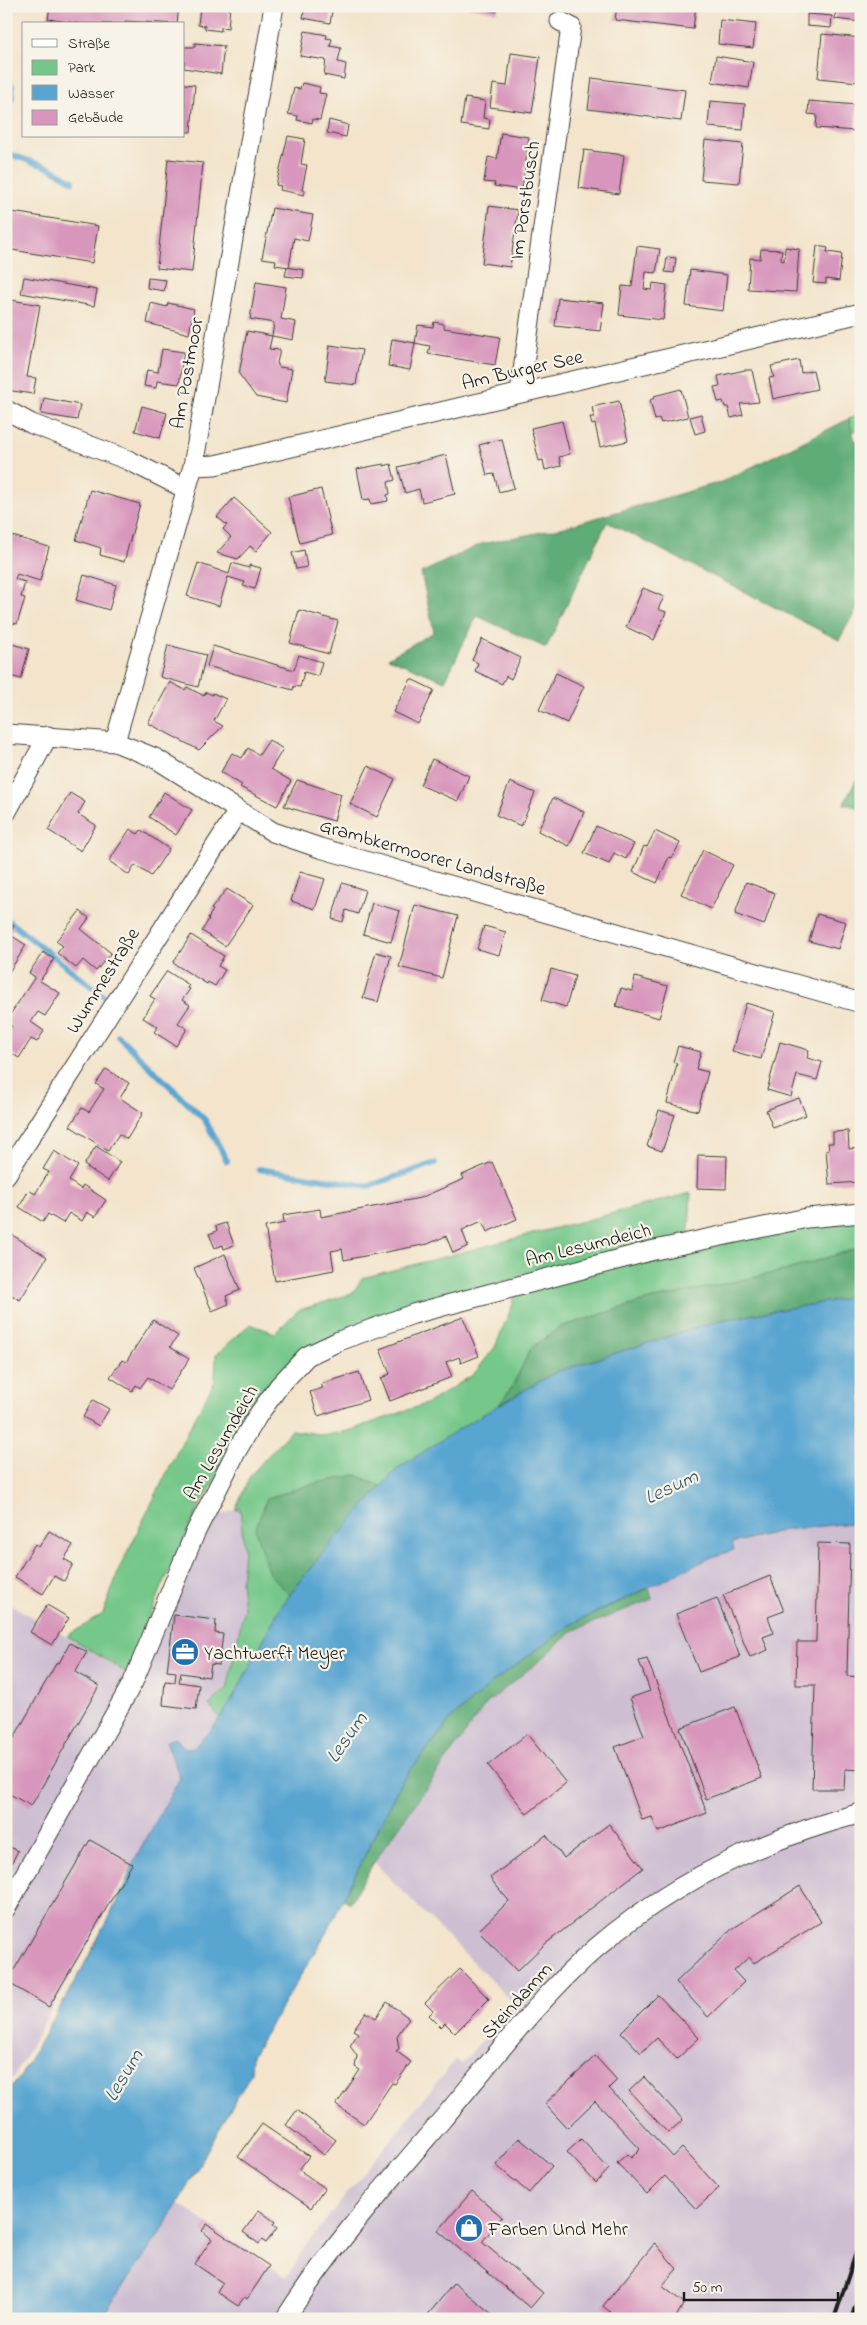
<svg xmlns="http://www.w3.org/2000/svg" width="867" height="2325" font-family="'Indie Flower',sans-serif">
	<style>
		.industrial { fill: #cdbed2 }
		.green { fill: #74c78a; stroke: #487253 }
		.forest { fill: #5fac76; stroke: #3e6449 }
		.water { fill: #58a5d1; stroke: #3a6076 }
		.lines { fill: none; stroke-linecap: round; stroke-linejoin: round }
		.stream { stroke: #58a5d1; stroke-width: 6 }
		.building { fill: #d896bc }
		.minor-casing { stroke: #3c3a36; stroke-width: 21 }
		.minor { stroke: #fff; stroke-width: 19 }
		.rail { stroke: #1c1c1c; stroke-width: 4 }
		.labels { text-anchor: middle; stroke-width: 4.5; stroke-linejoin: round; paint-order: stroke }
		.street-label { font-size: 20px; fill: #1c1c1c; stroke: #f7f3e8 }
		.poi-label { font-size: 20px; fill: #1c1c1c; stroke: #f7f3e8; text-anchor: start }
		.water-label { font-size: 21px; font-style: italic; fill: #375a6d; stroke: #f7f3e8 }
	</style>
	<rect width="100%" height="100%" fill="#f7f3e8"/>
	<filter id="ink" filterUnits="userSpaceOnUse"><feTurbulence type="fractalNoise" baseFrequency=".02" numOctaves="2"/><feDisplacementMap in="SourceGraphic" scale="10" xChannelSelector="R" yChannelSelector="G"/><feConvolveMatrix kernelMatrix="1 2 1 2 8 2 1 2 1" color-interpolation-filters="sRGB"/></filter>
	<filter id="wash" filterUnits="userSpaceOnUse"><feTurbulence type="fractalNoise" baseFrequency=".0096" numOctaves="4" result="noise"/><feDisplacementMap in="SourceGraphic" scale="20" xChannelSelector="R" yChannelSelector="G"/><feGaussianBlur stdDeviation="1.12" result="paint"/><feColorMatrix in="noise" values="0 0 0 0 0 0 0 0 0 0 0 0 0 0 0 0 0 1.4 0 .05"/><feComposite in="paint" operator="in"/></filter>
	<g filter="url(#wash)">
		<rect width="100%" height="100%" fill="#f3e4cb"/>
		<!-- industrial -->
		<path class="industrial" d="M240,1507L244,1549L241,1582L244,1608L227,1689L209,1705L220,1718L212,1729L193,1748L185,1749L180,1778L6,2091V1615L12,1605L140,1681L177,1590L213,1519Z
			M861,1522V2319H100L164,2228L178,2203L286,2277L294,2267L301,2251L456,2059L462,2064L513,2003L374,1862L486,1704L545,1656L572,1631L652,1599L649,1588L712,1557L734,1551L732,1543L785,1530Z"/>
		<!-- green -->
		<path class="green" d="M861,413V428L852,432L849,419Z
			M691,1193L689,1231L692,1249L797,1228L861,1220V1247L788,1270L645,1301L560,1327L531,1348L512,1387L499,1405L398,1468L382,1487L356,1475L269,1574L290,1595L280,1608L231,1702L220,1718L209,1705L227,1689L244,1608L241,1582L244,1549L240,1508L235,1510L250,1476L291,1430L326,1435L348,1431L428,1403L474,1374L495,1347L513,1304L512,1279L302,1351L202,1501L162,1587L127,1673L67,1636L103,1614L120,1567L186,1434L215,1381L216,1355L250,1324L275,1333L297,1311L353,1293L362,1278Z"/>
		<!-- forest -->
		<path class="forest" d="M849,419L855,441H861V605H859L839,640L607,522L546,648L477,616L445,681L388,658L434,632L421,573L481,544L561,528L721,482Z
			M861,770V808L844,804Z
			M861,1247V1296L720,1320L556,1372L499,1405L512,1387L531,1348L560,1327L645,1301L788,1270Z
			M356,1475L382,1487L319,1557L290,1595L269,1574L255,1529L267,1498L312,1484Z
			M649,1588L652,1599L572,1631L545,1656L486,1704L374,1862L350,1903L343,1899L401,1782L451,1719L497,1679L570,1625Z"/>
		<!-- water -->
		<path class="water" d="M861,1296V1522L785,1530L732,1543L734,1550L712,1557L570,1625L497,1679L451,1719L401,1782L328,1930L252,2056L251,2073L164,2228L100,2319H6V2091L20,2077L83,1967L124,1887L135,1859L180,1778L166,1741L176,1738L185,1749L193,1748L212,1729L231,1702L280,1608L319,1557L398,1468L470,1422L556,1372L721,1320Z"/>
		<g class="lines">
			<!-- stream -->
			<path class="stream" d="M6,76C16,88 13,99 6,112
				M6,153L50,168L73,181
				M6,919L105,997
				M118,1036L205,1120L227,1161
				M259,1169L369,1186L435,1163"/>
		</g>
		<g id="blocks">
			<!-- building -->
			<path class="building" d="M50,6H179L177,24L125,21V24H82L48,19Z
				M200,6H230L228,28L221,27V31L205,29V26L198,25Z
				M305,6H333L330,23L303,18Z
				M462,6H498L497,12Z
				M617,6H696L693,29L615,20Z
				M836,6H861V22L835,19Z
				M807,14L832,16L831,28L807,26Z
				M720,20L756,24L753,48L718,44Z
				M305,31L327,35L326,38L332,39L330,46L341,48L338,62L346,64L344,79L324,75L326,60L300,56Z
				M822,34L861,38L858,82L818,78Z
				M195,43L224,46L221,74L184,68V47H195Z
				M511,53L540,57L532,113L490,107L493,84L507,86Z
				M716,56L753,62L749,88L712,82Z
				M592,78L685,90L681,121L588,109Z
				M302,83L320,87L319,93L326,94L320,120L313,119L312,123L297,120L298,116L288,114L294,88L300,89Z
				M184,84L195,85L191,132H184Z
				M465,98L485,101L483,118L490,119L489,129L461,125Z
				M710,101L745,104L743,130L708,127Z
				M809,101L857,105L855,131L816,128L817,115L808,114Z
				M329,120L348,125L346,137L327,133Z
				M501,133L529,137L522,190L494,186L495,183L484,182L488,157L497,159Z
				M288,136L305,139L301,164L307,165L302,190L305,191L304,195L280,190L281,186L276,185Z
				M705,140L743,144L739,183L701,180Z
				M584,150L624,155L619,194L579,188Z
				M168,159L203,163L192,272L157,268Z
				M489,206L518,210L510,267L482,263Z
				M272,208L313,215L308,241L294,238L289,267L275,265L276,260L262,258Z
				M6,211L98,226L92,263L6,249Z
				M637,246L660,249L656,273L646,272L644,289L652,290L653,283L667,285L663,320L619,315L622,286L632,287Z
				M817,246L828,248L827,252L842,254L839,281L826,279V284L813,283Z
				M785,247L799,249L796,292L748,289L750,258L760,259L761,249L782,250L781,260L784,261Z
				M667,257L676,258L674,273L665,272Z
				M287,267L304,270L303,278L285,276Z
				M690,270L727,275L723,311L686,306Z
				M24,277L97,290L94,306L21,293Z
				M148,278L166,280L164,291L147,288Z
				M256,282L286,287L281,319L296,322L293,340L272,336L274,323L250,319Z
				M558,298L604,303L600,331L555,326Z
				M6,299L40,305L27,377L36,378L33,394L6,390Z
				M151,303L167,307L168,303L194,309L189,334L147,323Z
				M434,322L444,324V328L500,337L495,365L428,354L430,346L415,343L418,325L433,327Z
				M247,331L272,336L269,349L280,350L277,363L279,367L292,369L286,403L256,397L239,374Z
				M392,339L415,343L410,370L388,366Z
				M330,345L362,350L356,385L325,381Z
				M162,349L184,352L179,384L157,381L156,388L144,386L147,370L158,372Z
				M799,360L801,373L813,370L817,389L773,399L769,378L774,377L771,366Z
				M745,370H752L759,402L740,404L743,415L731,418L728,407H725L723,401L718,402L714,387L720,386L718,376Z
				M681,389L688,417L661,423L659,418L655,420L650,400L655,398L654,396Z
				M44,398L80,405L77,420L41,414Z
				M619,401L628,441L600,447L595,424L592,425L590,417H594L592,407Z
				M142,406L167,413L160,438L135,431Z
				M701,414L705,431L695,434L690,417Z
				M562,421L570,454L559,457L561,466L545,470L543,460L539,461L531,428Z
				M502,439L514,488L499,492L494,474L487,475L479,445Z
				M446,455L455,494L422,502L419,489L405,493L398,467Z
				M384,464V466L391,464L395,480L388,482L390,494L387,495L388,501L371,504L370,499L363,500L357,469Z
				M321,489L332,535L300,543L288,497Z
				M90,490L140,504L124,562L100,555L101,548L76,540Z
				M234,498L272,532L256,551L250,546L238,559L217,553L231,537L223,529L227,525L217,517Z
				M6,534L49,547L40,581L17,574L15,579L25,582L21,597L25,598L17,624L13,623L9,638L6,637Z
				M304,550L307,567L296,569L292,553Z
				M198,563L229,574L232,563L249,568V565L261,568L255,589L243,586L245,582L228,577L219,606L187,596Z
				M84,575L116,585L109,610L76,600Z
				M643,588L664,597L658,609L666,612L654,640L626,627Z
				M299,610L338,621L329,654L290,643Z
				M482,639L521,658L511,679L506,676L502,684L475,671L478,663L472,660Z
				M6,642L29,649L21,679L6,675Z
				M168,645L206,655L198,687L160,677Z
				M213,646L294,670L299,655L322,662L318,676L304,672L300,687L294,686L293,690L207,666Z
				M556,673L584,686L567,723L539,710Z
				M411,679L434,690L418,724L393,712Z
				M170,682L185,690L187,687L204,696L206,692L212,695L213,693L226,699L214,721L223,726L199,750L148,723Z
				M269,740L283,749L271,769L291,781L277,806L240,787L242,785L221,772L232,753L242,758L248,748L259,755Z
				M432,759L469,776L458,801L420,785Z
				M368,766L395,779L377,817L350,804Z
				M297,780L341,794L334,821L284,806Z
				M510,782L535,793L521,826L496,815Z
				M164,792L192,810L176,835L149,817Z
				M70,793L85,802L78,814L96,825L81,851L48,830Z
				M553,798L584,812L569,846L538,831Z
				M596,826L634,844L626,859L614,853L609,864L584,853Z
				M130,829L138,834L141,830L169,849L151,876L135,865L129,875L109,861Z
				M655,831L680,843L672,858L669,857L657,883L633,872L644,846L647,847Z
				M703,850L733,865L711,909L681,894Z
				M300,872L325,879L315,909L291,901Z
				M746,882L775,893L764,925L735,914Z
				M342,883L365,890L358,914L346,910L343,922L332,919Z
				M227,889L253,905L225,946L202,931L209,919L208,918L213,910L211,909Z
				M372,903L400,911L391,942L363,934Z
				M415,905L458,916L442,978L399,967Z
				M80,911L89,918L81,929L111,953L96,971L83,960L76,968L57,953L63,946L56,941Z
				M817,914L846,922L838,949L809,941Z
				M6,922L14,926L9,934L26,945L6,977Z
				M484,926L506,932L499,955L477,949Z
				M191,935L224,956L218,966L225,970L215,986L208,982L207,984L173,963Z
				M43,952L54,959L40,981L60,993L45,1016L38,1012L31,1022L44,1031L37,1042L31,1039L19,1058L6,1050V1036L12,1026L6,1021L35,977L29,973Z
				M376,952L391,956L378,1002L363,998Z
				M551,969L575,976L566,1007L542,1000Z
				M167,971L189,985L187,988L190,989L182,1000L190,1005L178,1023L187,1029L176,1046L154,1032L158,1027L143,1018L155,999L150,996Z
				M635,977L668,986L659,1018L616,1006L621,988L632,991Z
				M746,1003L775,1012L761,1059L732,1051Z
				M780,1042L809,1050L807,1058L822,1062L817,1080L797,1075L791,1097L767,1090Z
				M678,1046L701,1052L696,1069L708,1072L698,1111L667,1103L677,1064L673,1062Z
				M106,1069L129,1083L120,1098L143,1113L127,1139L119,1134L108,1151L70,1126L82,1108L89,1112L96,1101L104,1089L96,1084Z
				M799,1098L806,1115L773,1128L766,1110Z
				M659,1110L675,1115L662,1151L647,1146Z
				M848,1131L849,1149L861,1148V1182L829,1184L826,1150H829L828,1143H833V1132Z
				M96,1146L120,1162L108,1181L84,1165Z
				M54,1151L78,1166L69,1181L81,1189L83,1185L106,1200L95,1217L87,1212L82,1221L69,1213L63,1223L48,1214L43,1222L19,1207L29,1190L35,1194L49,1172L43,1169Z
				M698,1155L727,1156L726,1189L697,1188Z
				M492,1162L517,1219L487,1232L482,1221L462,1230L468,1246L453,1253L446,1236L428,1244L344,1260L342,1249L331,1251L334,1270L275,1281L265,1227L284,1223L283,1215L320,1209L321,1217L420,1198L464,1179L462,1175Z
				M226,1223L234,1245L224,1249L223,1245L215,1248L209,1234L217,1231L216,1226Z
				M6,1231L47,1257L20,1300L6,1292Z
				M225,1254L240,1290L226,1296L229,1304L212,1311L194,1268Z
				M463,1317L479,1356L461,1363L459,1357L446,1362L452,1377L390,1401L381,1378L390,1374L380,1349Z
				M153,1320L178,1336L170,1347L189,1359L169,1390L148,1377L140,1388L136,1385L132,1391L110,1377L122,1360L126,1362Z
				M359,1372L368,1400L318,1416L310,1392L323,1388L321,1384Z
				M93,1400L109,1409L99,1426L83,1417Z
				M49,1531L73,1545L64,1559L73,1564L64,1581L54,1576L43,1594L15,1577L35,1544L39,1547Z
				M818,1543L850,1544L847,1676L861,1677V1770L845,1769L844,1789H812L815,1685H796L797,1642H816Z
				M770,1576L784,1611L768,1617L774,1633L763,1637L768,1650L750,1657L723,1595Z
				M717,1598L740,1657L699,1672L676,1614Z
				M47,1605L69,1618L52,1645L30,1632Z
				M174,1615L216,1620L215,1633L223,1634L219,1665L211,1664L209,1677L181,1673L179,1682L199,1685L196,1709L163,1705L165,1681L175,1682L176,1672L167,1671Z
				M70,1643L87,1652L75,1672L99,1686L31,1806L6,1792V1752L57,1662L59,1663Z
				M647,1659L707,1813L658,1832L652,1817L642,1820L615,1747L644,1736L630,1698L650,1691L639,1661Z
				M735,1707L762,1778L706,1799L680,1728Z
				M527,1734L566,1783L527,1814L488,1765Z
				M609,1824L643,1868L544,1945L517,1971L478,1931L509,1901L490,1878L546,1835L564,1858Z
				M90,1840L132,1864L49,2007L7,1982Z
				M6,1845L18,1851L11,1864L6,1862Z
				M800,1886L821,1922L754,1963L749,1957L734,1971L744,1982L708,2017L676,1982L732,1929Z
				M460,1969L489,1999L455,2033L445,2023L441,2027L429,2015L433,2011L425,2003Z
				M658,1995L699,2038L677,2059L657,2038L641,2053L621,2032Z
				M387,2002L409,2018L397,2036L399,2049L396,2051L411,2062L395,2084L392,2083L364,2124L336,2105L360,2070L355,2067L357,2056L350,2046L358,2033L353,2030L366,2012L376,2018Z
				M595,2056L617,2080L609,2088L673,2157L682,2148L719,2188L696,2209L665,2176L647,2194L617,2163L627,2154L631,2158L640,2149L595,2101L567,2128L545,2104Z
				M644,2077L683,2120L668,2133L629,2091Z
				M297,2110L336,2140L324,2155L286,2125Z
				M262,2124L309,2156L299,2170L325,2188L311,2208L238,2157Z
				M519,2138L552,2166L529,2193L496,2165Z
				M581,2139L609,2169L596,2183L567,2152Z
				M472,2191L502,2217L482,2242L543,2293L530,2308L438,2231Z
				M259,2210L275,2222L273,2225L277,2228L266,2243L262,2240L259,2244L243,2232Z
				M207,2224L269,2266L247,2299L244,2297L238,2306L217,2292L223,2283L195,2264L212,2239L202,2231Z
				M655,2243L677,2269L662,2286L684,2303L675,2319H644L638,2314L633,2319H618L603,2306Z
				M454,2283L498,2319L425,2318Z"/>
		</g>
	</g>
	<g filter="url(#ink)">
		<use href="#blocks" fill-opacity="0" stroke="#3c3a36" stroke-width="1"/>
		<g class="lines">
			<defs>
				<path id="minor" d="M520,392L571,27L560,21
					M6,410L32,424L128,460L186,489
					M193,466L215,465L861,313
					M6,734L115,742L155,758L273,832L320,848L861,1003
					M115,742L193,466L274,6
					M6,813L48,736
					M6,1175L238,811
					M6,1908L133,1682L195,1533L237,1450L258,1415L279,1386L307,1356L339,1341L413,1314L650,1251L807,1218L861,1213
					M285,2319C330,2248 386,2185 441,2121C491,2062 538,1999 596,1948C672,1882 764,1839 861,1813"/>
			</defs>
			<!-- minor casing -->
			<use href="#minor" class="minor-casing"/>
			<!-- minor -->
			<use href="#minor" class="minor"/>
			<!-- rail -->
			<path class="rail" d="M834,2319L861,2238
				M851,2319L861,2290"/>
		</g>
	</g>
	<!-- icons -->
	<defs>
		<symbol id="office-disc" viewBox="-11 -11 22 22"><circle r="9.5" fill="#1f6fb2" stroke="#f7f3e8"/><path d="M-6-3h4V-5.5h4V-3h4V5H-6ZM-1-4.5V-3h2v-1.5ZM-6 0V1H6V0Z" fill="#fff"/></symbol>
		<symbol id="shop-disc" viewBox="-11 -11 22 22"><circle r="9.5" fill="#1f6fb2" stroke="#f7f3e8"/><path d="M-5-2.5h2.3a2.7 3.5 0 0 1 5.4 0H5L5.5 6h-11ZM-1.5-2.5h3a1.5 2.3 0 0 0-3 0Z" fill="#fff"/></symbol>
	</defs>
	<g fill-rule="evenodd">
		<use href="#office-disc" x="169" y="1636" width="32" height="32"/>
		<use href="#shop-disc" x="453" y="2212" width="32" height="32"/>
	</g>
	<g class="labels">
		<!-- street labels -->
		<g class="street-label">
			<text transform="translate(524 200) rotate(-82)" y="7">Im Porstbusch</text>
			<text transform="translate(522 369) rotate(-13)" y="7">Am Burger See</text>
			<text transform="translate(186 373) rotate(-80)" y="7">Am Postmoor</text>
			<text transform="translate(433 856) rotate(16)" y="7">Grambkermoorer Landstraße</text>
			<text transform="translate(102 980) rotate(-58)" y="7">Wummestraße</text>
			<text transform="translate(588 1244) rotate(-14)" y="7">Am Lesumdeich</text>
			<text transform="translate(220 1442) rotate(-60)" y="7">Am Lesumdeich</text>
			<text transform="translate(516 2000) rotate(-48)" y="7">Steindamm</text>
		</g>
		<!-- poi labels -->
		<g class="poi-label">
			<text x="204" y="1659">Yachtwerft Meyer</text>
			<text x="488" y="2235">Farben Und Mehr</text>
		</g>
		<!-- water labels -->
		<g class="water-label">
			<text transform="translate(671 1486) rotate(-25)" y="7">Lesum</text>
			<text transform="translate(346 1737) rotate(-55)" y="7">Lesum</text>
			<text transform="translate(123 2075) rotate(-59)" y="7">Lesum</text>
		</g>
	</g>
	<!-- margin -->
	<rect width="867" height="2325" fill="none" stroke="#f7f3e8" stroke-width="25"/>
	<!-- legend -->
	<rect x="22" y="22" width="162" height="115" fill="#f7f3e8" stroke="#9f9d96"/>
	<rect x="32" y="39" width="25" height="8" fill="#ffffff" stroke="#9f9d96"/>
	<text x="68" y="48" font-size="15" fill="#1c1c1c">Straße</text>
	<rect x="32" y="60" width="25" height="15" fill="#74c78a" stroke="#9f9d96"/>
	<text x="68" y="72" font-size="15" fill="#1c1c1c">Park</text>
	<rect x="32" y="85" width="25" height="15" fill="#58a5d1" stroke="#9f9d96"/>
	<text x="68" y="98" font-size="15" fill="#1c1c1c">Wasser</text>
	<rect x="32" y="110" width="25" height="15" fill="#d896bc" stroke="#9f9d96"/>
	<text x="68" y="122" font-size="15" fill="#1c1c1c">Gebäude</text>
	<!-- scale -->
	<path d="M684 2292v8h154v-8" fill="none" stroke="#1c1c1c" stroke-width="2.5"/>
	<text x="692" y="2292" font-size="15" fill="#1c1c1c" stroke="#f7f3e8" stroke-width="4" paint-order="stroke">50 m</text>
</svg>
